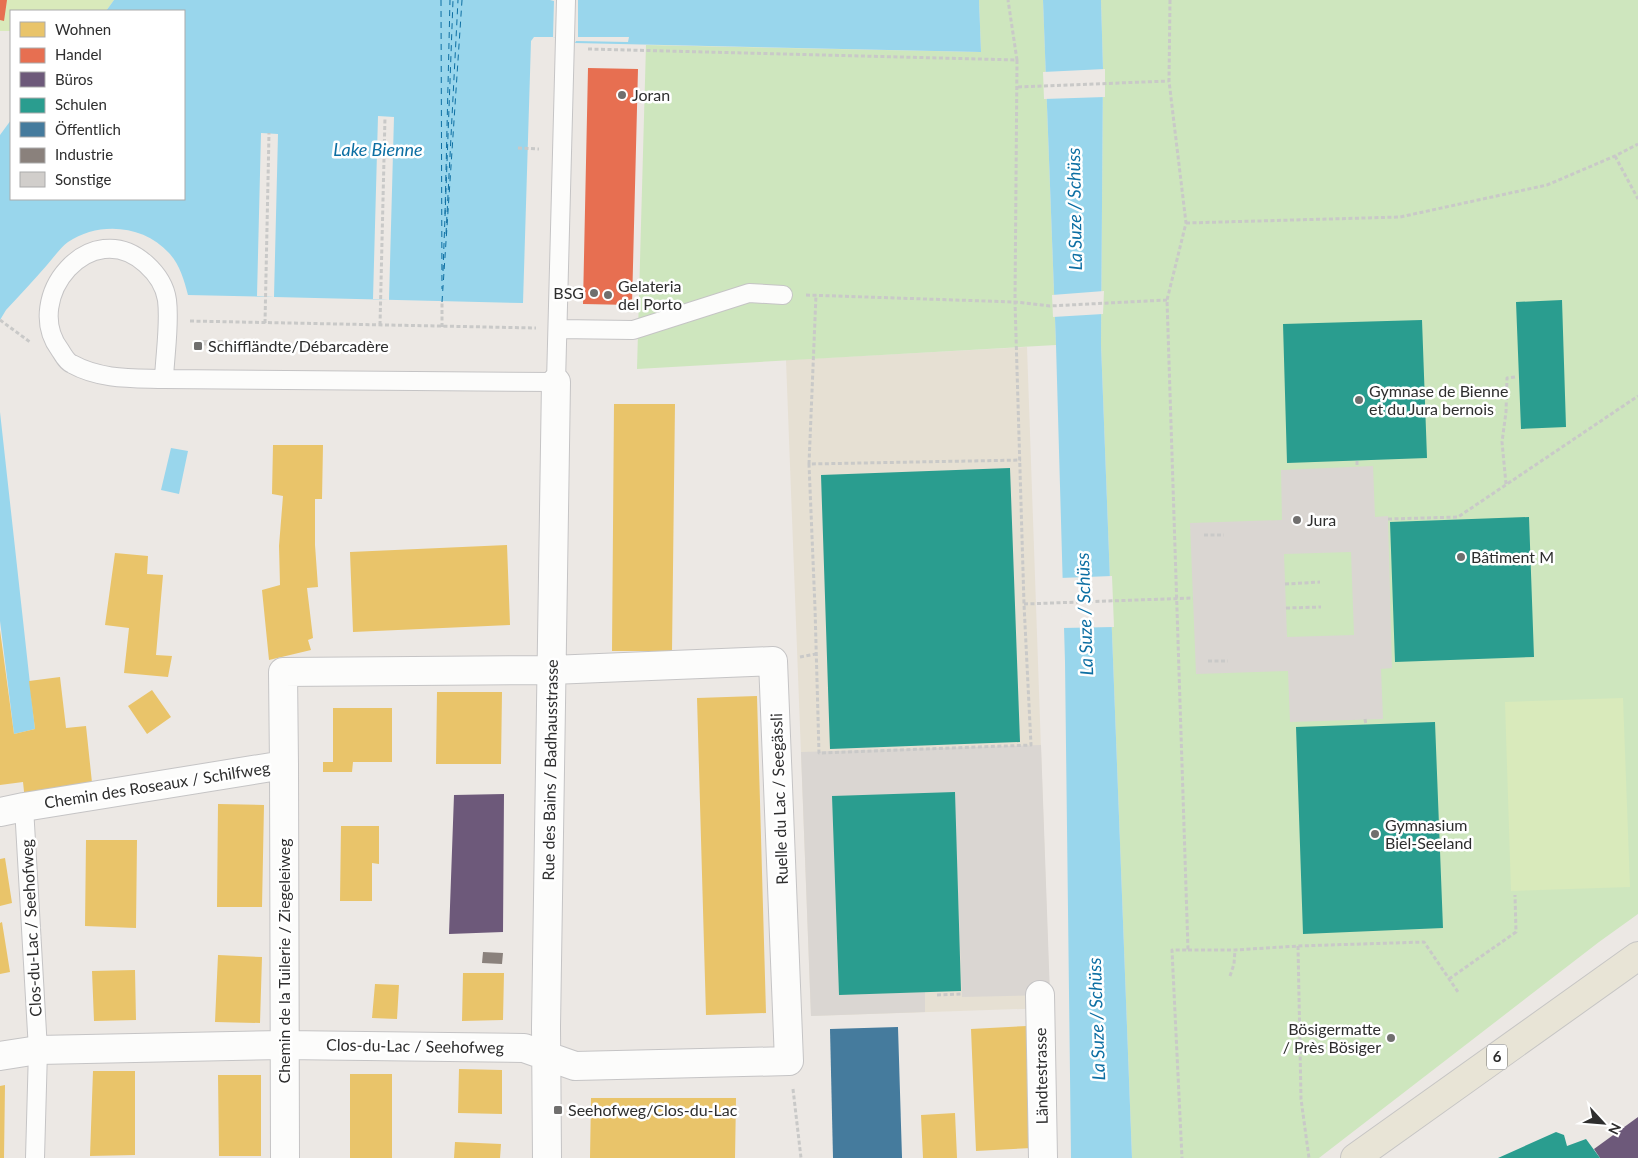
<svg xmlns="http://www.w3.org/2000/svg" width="1638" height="1158" font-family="Lato,sans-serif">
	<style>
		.education { fill: #e6e0d3 }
		.green { fill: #cee6be }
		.pitch { fill: #d9eabb }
		.plaza { fill: #dad6d2; fill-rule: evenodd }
		.water { fill: #99d6ec }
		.pier { fill: #ece8e4 }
		.homes { fill: #e9c46a }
		.shops { fill: #e76f51 }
		.offices { fill: #6d597a }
		.schools { fill: #2a9d8f }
		.public { fill: #457b9d }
		.industry { fill: #8a817c }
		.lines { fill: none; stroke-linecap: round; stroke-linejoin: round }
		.ferry { stroke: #0d6fa3; stroke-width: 1; stroke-dasharray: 6 5; stroke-linecap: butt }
		.building { fill: #d1cecb }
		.service-casing { stroke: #c5c4c5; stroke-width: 20 }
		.minor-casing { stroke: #c5c4c5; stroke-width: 30 }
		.primary-casing { stroke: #c6c5c4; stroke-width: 30 }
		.path { stroke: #c9c9c8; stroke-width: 3; stroke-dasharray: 4 2.5; stroke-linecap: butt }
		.service { stroke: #fcfcfb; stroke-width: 18 }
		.minor { stroke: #fcfcfb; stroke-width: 28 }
		.primary { stroke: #e8e4d6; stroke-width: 28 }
		.poi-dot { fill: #706f6e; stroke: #fff; stroke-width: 2 }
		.labels { text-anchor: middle; stroke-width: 5; stroke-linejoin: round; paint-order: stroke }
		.shield { fill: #fff; stroke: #6d6d6d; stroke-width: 1 }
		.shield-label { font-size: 15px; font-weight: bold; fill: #2e2e2e }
		.poi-label { font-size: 16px; fill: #2e2e2e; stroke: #fff; text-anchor: start }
		.street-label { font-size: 16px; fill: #2e2e2e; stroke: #fff }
		.water-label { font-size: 18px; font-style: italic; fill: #0d6fa3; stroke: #fff }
	</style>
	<rect width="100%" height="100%" fill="#ece8e4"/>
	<!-- education -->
	<path class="education" d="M1027,347L1050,1008L811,1016L786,360Z"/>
	<!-- green -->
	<path class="green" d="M979,0H1043L1056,345L637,369L646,45L981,52Z
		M1101,0H1638V914L1599,942L1319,1158H1132L1101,344L1103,69Z"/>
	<!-- pitch -->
	<path class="pitch" d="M0,0H114L106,11H11V31H0Z
		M1623,698L1630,887L1511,891L1505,702Z"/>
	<!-- plaza -->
	<path class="plaza" d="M1373,466L1375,517L1388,516V519L1392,668L1381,669L1383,719L1290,722L1288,671L1196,674L1190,523L1282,520L1281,470ZM1351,552L1354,635L1287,637L1284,554Z
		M1041,745L1050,995L962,997L954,793L832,796L839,995L925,992V1012L811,1016L801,752Z"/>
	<!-- water -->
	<path class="water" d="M114,0H979L981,52L575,43L553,37H534L531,41L523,303L188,295C184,280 180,265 169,253C144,225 99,221 68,242C60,248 54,257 47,265C34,280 20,295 6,310L0,320V135L11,120V199H184V11H106Z
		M1043,0H1101L1103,69L1101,344L1132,1158H1071L1065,662L1056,345Z
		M0,412L35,729L14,734L0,621Z
		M171,448L188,451L179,494L161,490Z"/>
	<!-- pier -->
	<path class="pier" d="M550,0H578V37H629L628,42L576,41L575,43L553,37L554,1Z
		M1105,69V97L1044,99L1043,72Z
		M378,116L394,117L389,300L373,299Z
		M261,133L278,134L274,297L257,296Z
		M1104,291L1103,314L1053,317L1052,295Z
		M1112,576L1114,627L1062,628L1060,578Z"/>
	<!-- homes -->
	<path class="homes" d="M614,404H675L672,651H612Z
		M273,445H323L322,499H315V545L318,587L307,588L313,638L308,640L311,650L269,660L262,590L280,585L279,546L283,496L272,494Z
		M507,545L510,625L353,632L350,552Z
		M115,553L148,556L147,574L163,575L156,655L172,656L168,677L124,673L129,628L105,625Z
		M0,630L14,734L35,729L29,681L60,677L66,728L86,726L93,792L25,801L23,782L0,785Z
		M152,690L171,717L147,734L128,706Z
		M437,692H502L501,764H436Z
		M757,696L766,1013L706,1015L697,698Z
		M333,708H392V762H353L352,772H323V762H333Z
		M218,804L264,805L262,907H217Z
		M341,826H379V864L372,863V901H340Z
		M86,840H137L136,928L85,926Z
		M5,858L12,903L0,906V859Z
		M2,922L10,972L0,974V923Z
		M218,955L262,957L260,1023L215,1022Z
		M135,970L136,1020L94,1021L92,971Z
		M463,973H504L503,1020L462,1021Z
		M375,984L399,985L397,1019L372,1018Z
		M1027,1026L1032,1148L976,1151L971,1029Z
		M459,1069L502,1070V1114L458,1113Z
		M93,1071H135V1155L90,1156Z
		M350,1074H392V1158H350Z
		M218,1075H261V1156H219Z
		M5,1085L4,1158H0V1086Z
		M591,1098H736L735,1158H590Z
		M955,1113L957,1158H923L921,1115Z
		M455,1142L501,1144L500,1158H454Z"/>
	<!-- shops -->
	<path class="shops" d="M0,0H7L4,21L0,20Z
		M588,68L638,69L632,305L583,304Z"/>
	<!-- offices -->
	<path class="offices" d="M504,794L503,932L449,934L454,795Z
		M1638,1117V1158H1600L1594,1149Z"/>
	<!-- schools -->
	<path class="schools" d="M1562,300L1566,427L1521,429L1516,302Z
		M1422,320L1427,458L1287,463L1283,324Z
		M1010,468L1020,742L830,749L821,475Z
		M1529,517L1534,657L1395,662L1390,522Z
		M1435,722L1443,928L1303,934L1296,727Z
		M955,792L961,991L839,995L832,796Z
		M1556,1132L1564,1135L1567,1146L1586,1139L1600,1158H1498Z"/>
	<!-- public -->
	<path class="public" d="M898,1027L902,1158H833L830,1029Z"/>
	<!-- industry -->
	<path class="industry" d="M483,952L503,953L502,964L482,963Z"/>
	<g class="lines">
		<!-- ferry -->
		<path class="ferry" d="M441,0L442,289
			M445,214L450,0
			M446,234L458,0
			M443,271L453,0
			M442,302L462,0"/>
	</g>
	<!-- building -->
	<path class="building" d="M198,340H230L232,343L230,347L198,345L196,342Z"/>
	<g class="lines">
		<defs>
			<path id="service" d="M558,329L633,330L749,293L783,295
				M164,379C165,354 170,324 167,300C165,286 156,273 146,264C91,214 21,298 60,350C63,355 67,362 72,364C101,380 133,378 164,379L556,382L566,0
				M24,807L38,1050L35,1158"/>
			<path id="minor" d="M284,765L285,1158
				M0,812L24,807L284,765L283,672L551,670L773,661L789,1061L575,1066L524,1048L284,1045L38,1050L0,1056
				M1040,995L1043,1158
				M547,1158L546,1027L556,382"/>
			<path id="primary" d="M1355,1158L1638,956"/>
		</defs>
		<!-- service casing -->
		<use href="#service" class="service-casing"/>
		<!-- minor casing -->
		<use href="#minor" class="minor-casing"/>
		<!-- primary casing -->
		<use href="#primary" class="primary-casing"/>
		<!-- path -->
		<path class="path" d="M1170,0L1169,81L1186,223L1167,300L1188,950H1172L1182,1158
			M588,49L1017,60L1008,0
			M1017,60L1015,302L1024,604L1031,745L819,753L815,608L809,464L1021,460
			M1018,87L1169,81
			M518,148L539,149
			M1615,156L1638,199
			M1186,223L1400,217L1547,185L1615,156L1638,144
			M806,295L1015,302L1050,306L1167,300
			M0,320L30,342
			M190,321L536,328
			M265,323L269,133
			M380,325L385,117
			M442,327V302
			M1357,461V467
			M809,464L816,295
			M1506,484L1502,442L1506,412L1507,378L1515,377
			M1388,519L1458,517L1638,396
			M1204,535H1224
			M1285,584L1320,582
			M1024,604L1193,598
			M1286,608L1321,607
			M800,657L816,654
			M1208,661H1228
			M1365,719L1366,725
			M1298,946L1301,1099L1309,1158
			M1188,950H1235L1298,946L1424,942L1458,992
			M1230,976L1234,964L1235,950
			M1449,979L1516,932L1515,895
			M937,995L961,994
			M793,1089L801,1158"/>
		<!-- service -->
		<use href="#service" class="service"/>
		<!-- minor -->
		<use href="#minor" class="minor"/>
		<!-- primary -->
		<use href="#primary" class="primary"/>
	</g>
	<!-- markers -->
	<g class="poi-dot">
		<circle cx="622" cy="95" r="5"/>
		<circle cx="594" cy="293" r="5"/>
		<circle cx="608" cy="295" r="5"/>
		<rect x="193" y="341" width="10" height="10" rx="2.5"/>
		<circle cx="1359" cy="400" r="5"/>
		<circle cx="1297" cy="520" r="5"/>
		<circle cx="1461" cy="557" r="5"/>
		<circle cx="1375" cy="834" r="5"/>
		<circle cx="1391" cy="1038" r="5"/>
		<rect x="553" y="1105" width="10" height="10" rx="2.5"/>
	</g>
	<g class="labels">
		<!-- shield labels -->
		<rect class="shield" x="1487" y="1044.5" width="20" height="25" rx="4"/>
		<g class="shield-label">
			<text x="1497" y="1062">6</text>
		</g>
		<!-- poi labels -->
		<g class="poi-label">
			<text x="632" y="101">Joran</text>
			<text x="618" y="292">Gelateria<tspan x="618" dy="18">del Porto</tspan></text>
			<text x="584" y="299" text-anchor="end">BSG</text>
			<text x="208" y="352">Schiffländte/Débarcadère</text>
			<text x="1369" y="397">Gymnase de Bienne<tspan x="1369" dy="18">et du Jura bernois</tspan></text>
			<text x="1307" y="526">Jura</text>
			<text x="1471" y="563">Bâtiment M</text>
			<text x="1385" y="831">Gymnasium<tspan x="1385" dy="18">Biel-Seeland</tspan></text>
			<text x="1381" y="1035" text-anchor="end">Bösigermatte<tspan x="1381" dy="18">/ Près Bösiger</tspan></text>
			<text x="568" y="1116">Seehofweg/Clos-du-Lac</text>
		</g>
		<!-- street labels -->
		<g class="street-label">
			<text transform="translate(550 770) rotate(-89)" y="6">Rue des Bains / Badhausstrasse</text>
			<text transform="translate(157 785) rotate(-9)" y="6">Chemin des Roseaux / Schilfweg</text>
			<text transform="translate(779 799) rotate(-92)" y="6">Ruelle du Lac / Seegässli</text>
			<text transform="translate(31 928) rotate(-93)" y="6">Clos-du-Lac / Seehofweg</text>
			<text transform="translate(284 961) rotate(-90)" y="6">Chemin de la Tuilerie / Ziegeleiweg</text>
			<text transform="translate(415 1046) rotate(1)" y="6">Clos-du-Lac / Seehofweg</text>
			<text transform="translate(1041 1076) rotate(-91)" y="6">Ländtestrasse</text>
		</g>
		<!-- water labels -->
		<g class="water-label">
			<text x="378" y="156">Lake Bienne</text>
			<text transform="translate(1075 209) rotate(-91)" y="6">La Suze / Schüss</text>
			<text transform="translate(1085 614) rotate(-92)" y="6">La Suze / Schüss</text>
			<text transform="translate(1097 1019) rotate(-92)" y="6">La Suze / Schüss</text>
		</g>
	</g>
	<!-- legend -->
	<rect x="10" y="10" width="175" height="190" fill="#ffffff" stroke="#ababab"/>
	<rect x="20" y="22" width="25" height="15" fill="#e9c46a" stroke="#ababab"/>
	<text x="55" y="35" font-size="15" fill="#2e2e2e">Wohnen</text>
	<rect x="20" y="48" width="25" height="15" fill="#e76f51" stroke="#ababab"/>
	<text x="55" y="60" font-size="15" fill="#2e2e2e">Handel</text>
	<rect x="20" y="72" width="25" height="15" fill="#6d597a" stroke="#ababab"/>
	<text x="55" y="85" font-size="15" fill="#2e2e2e">Büros</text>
	<rect x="20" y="98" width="25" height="15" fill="#2a9d8f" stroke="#ababab"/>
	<text x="55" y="110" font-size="15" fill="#2e2e2e">Schulen</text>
	<rect x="20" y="122" width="25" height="15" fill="#457b9d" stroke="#ababab"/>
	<text x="55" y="135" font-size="15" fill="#2e2e2e">Öffentlich</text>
	<rect x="20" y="148" width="25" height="15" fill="#8a817c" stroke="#ababab"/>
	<text x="55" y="160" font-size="15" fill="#2e2e2e">Industrie</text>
	<rect x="20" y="172" width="25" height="15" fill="#d1cecb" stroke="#ababab"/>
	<text x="55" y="185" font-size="15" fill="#2e2e2e">Sonstige</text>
	<!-- north arrow -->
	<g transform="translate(1603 1123) rotate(116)" stroke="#ffffff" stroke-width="4" paint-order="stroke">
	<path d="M0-4L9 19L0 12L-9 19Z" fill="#2e2e2e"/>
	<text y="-8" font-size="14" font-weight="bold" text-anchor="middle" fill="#2e2e2e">N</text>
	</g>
</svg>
